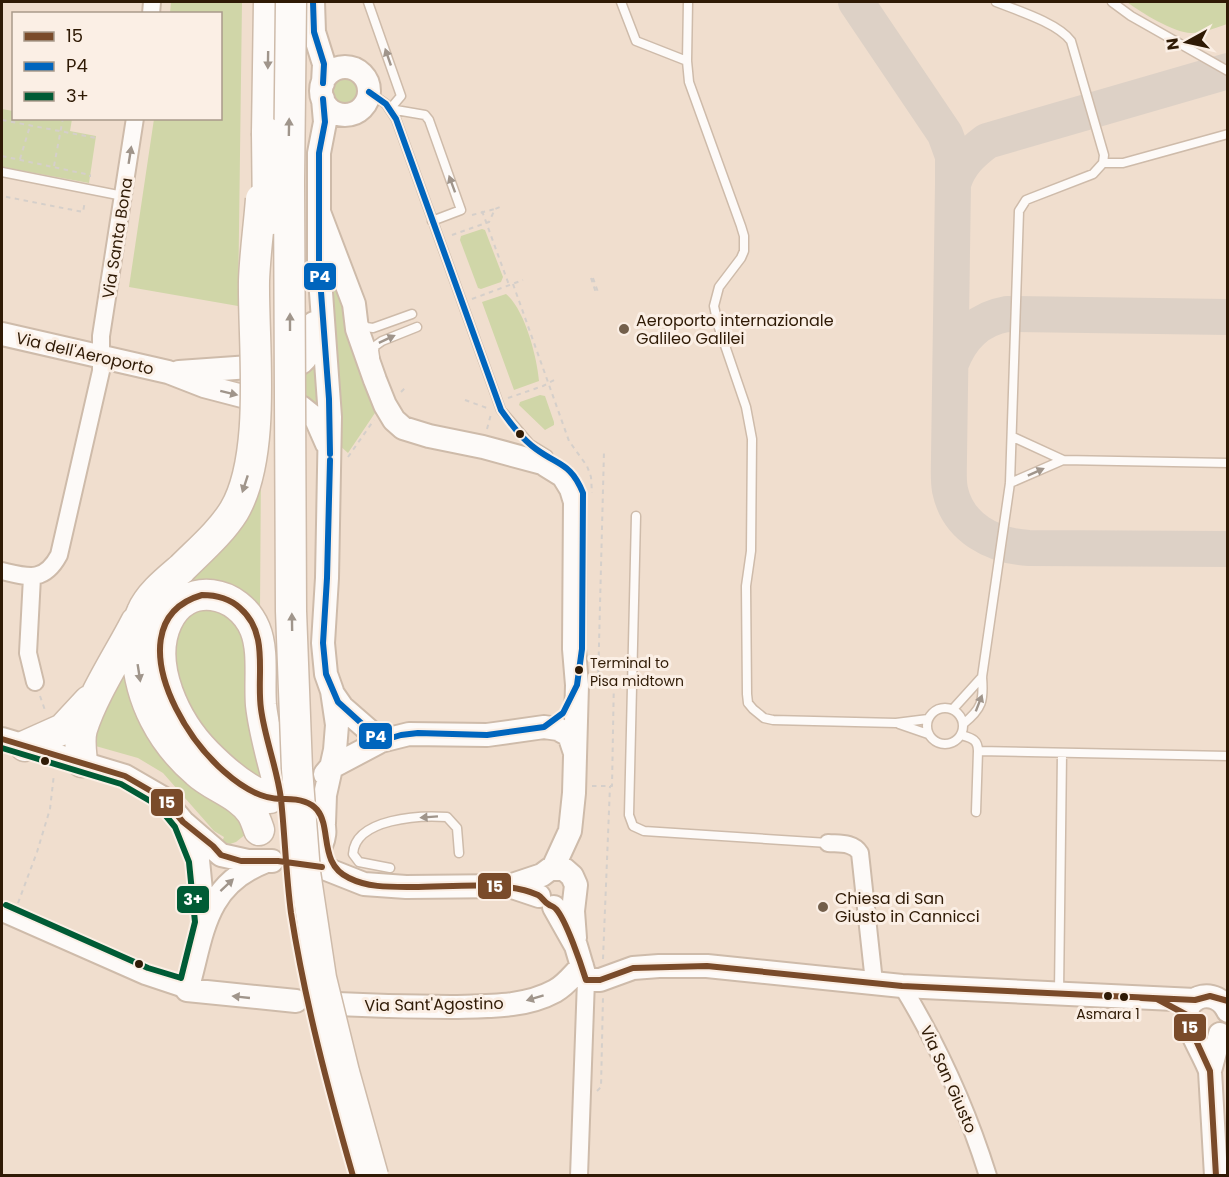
<svg xmlns="http://www.w3.org/2000/svg" width="1229" height="1177" font-family="Poppins,sans-serif">
	<style>
		.green { fill: #d0d6a8 }
		.lines { fill: none; stroke-linecap: round; stroke-linejoin: round }
		.taxiway { stroke: #ddd1c6; stroke-width: 36 }
		.lane-casing { stroke: #cebbaa; stroke-width: 11 }
		.street-casing { stroke: #cebbaa; stroke-width: 20 }
		.secondary-casing { stroke: #cebbaa; stroke-width: 26 }
		.highway-casing { stroke: #cebbaa; stroke-width: 33 }
		.path { stroke: #d5cfca; stroke-width: 2; stroke-dasharray: 4.5 4.5; stroke-linecap: butt }
		.lane { stroke: #fdfaf8; stroke-width: 8 }
		.street { stroke: #fdfaf8; stroke-width: 16 }
		.secondary { stroke: #fdfaf8; stroke-width: 22 }
		.highway { stroke: #fdfaf8; stroke-width: 30 }
		.highway-bridge-casing { stroke: #cebbaa; stroke-width: 33; stroke-linecap: butt }
		.highway-bridge { stroke: #fdfaf8; stroke-width: 30 }
		.bus-1-casing { stroke: #fbefe5; stroke-width: 10 }
		.bus-2-casing { stroke: #fbefe5; stroke-width: 10 }
		.bus-3-casing { stroke: #fbefe5; stroke-width: 10 }
		.bus-1 { stroke: #7a4b2a; stroke-width: 6 }
		.bus-2 { stroke: #0065bd; stroke-width: 6 }
		.bus-3 { stroke: #005b35; stroke-width: 6 }
		.oneway { fill: #a0958b }
		.poi-dot { fill: #735f4b; stroke: #fbefe5; stroke-width: 2 }
		.bus-dot { fill: #2f1a05; stroke: #fbefe5; stroke-width: 2 }
		.labels { text-anchor: middle; stroke-width: 6; stroke-linejoin: round; paint-order: stroke }
		.bus-label { font-size: 14px; fill: #2f1a05; stroke: #fbefe5; text-anchor: start }
		.street-label { font-size: 16px; fill: #2f1a05; stroke: #fbefe5 }
		.poi-label { font-size: 16px; fill: #2f1a05; stroke: #fbefe5; text-anchor: start }
		.line-badge { stroke: #fbefe5; stroke-width: 2 }
		.badge-label { font-size: 16px; text-anchor: middle; font-weight: bold; fill: #fff }
	</style>
	<rect width="100%" height="100%" fill="#f0dece"/>
	<!-- green -->
	<path class="green" d="M171,2H242L238,306L129,287L154,119L220,118V14L170,13Z
		M1127,2H1227V24C1216,28 1203,33 1191,33C1174,33 1140,12 1127,2Z
		M332 91a13 13 0 1 1 26 0a13 13 0 1 1-26 0Z
		M2,109L13,111L14,118L72,119L70,131L96,136L89,183L2,167Z
		M482,229L485,230L503,277L501,282L481,289L478,288L460,240L461,236Z
		M329,260L381,404L348,453L339,445Z
		M506,294C525,310 537,357 539,381L514,390L482,302Z
		M316,359L319,409L304,400L300,372Z
		M540,395L545,396L554,422V425L545,430L519,405L520,402Z
		M261,466L260,611L265,783L246,834L236,842L230,844L222,842L224,837L214,831L163,773L138,758L92,745L89,742L115,684Z"/>
	<g class="lines">
		<!-- taxiway -->
		<path class="taxiway" d="M856,2L945,134L953,156V184
			M1228,71L987,141C971,153 959,164 953,184L949,457C949,468 948,480 950,490C958,528 993,546 1029,548L1228,549
			M951,363C961,337 978,319 1007,314L1228,317"/>
		<defs>
			<path id="lane" d="M368,2L401,96L390,109
				M621,2L636,41L687,61
				M688,2L687,61L689,82L741,226L744,236V251L741,258L719,287L714,306L718,325L746,407L752,439L751,551L746,586L747,694L748,703L753,709L764,718L773,720L896,723L928,719
				M1112,2L1131,16L1228,71
				M369,92L386,104L396,119L501,410L530,444L548,455
				M390,109L425,115L429,120L461,210L432,221
				M1103,163H1123L1228,134
				M2,172L123,196
				M361,321L366,327L373,328L412,314
				M375,357L374,350L375,346L382,341L417,327
				M1013,437L1063,460L1228,463
				M1010,483L1063,460
				M636,516L629,815L633,826L644,831L828,843
				M927 726a18 18 0 1 1 36 0a18 18 0 1 1-36 0Z
				M953,709L982,677
				M899,724L928,734
				M963,724C982,709 984,701 982,677L1010,483L1019,211L1026,200L1031,198L1093,174L1103,163L1104,155L1071,41C1058,23 1016,10 996,2
				M961,735C971,738 978,739 978,751
				M976,812L978,751L1228,756
				M390,868L359,862L353,854C355,818 421,815 447,817L457,828L459,853
				M1059,992L1062,753"/>
			<path id="street" d="M151,14L152,2
				M2,571C28,577 44,583 59,555L101,371V336L135,118
				M32,577L28,653L35,682
				M828,843C839,844 853,842 860,853L874,982
				M2,913L145,976L187,990
				M902,986C938,1045 967,1109 988,1176
				M579,1176L586,980"/>
			<path id="secondary" d="M313,2L314,32L324,64L323,83
				M321 91a24 24 0 1 1 48 0a24 24 0 1 1-48 0Z
				M323,99L325,122L319,153V265L330,417L327,578L323,643L326,674L332,691L337,725L335,750L325,795L324,823
				M319,212L354,304L357,329L375,380L385,405L394,420L403,428L429,436L483,447L542,463L563,476L571,489L575,502L574,649L577,685L574,793L570,831L553,868
				M2,334L168,372L204,386L250,398
				M299,364C313,357 311,337 314,323
				M179,372L250,367
				M301,407L316,419L327,444
				M333,694L342,707L381,741
				M2,739L125,776L163,798L183,822L221,855L248,861H272
				M325,774L330,768L381,741L409,734L487,735L544,727L558,729L569,735L575,753
				M185,826L198,860L204,922
				M314,856C326,842 328,827 318,811
				M264,862C203,886 203,935 187,990L296,1001
				M316,865L364,884L406,887L509,886L542,875L550,869H564L572,876L576,885L573,911L575,938
				M509,886L539,896
				M554,907L576,946L586,980H600L633,968L659,966H707L902,986L1195,1000
				M337,1004C375,1006 413,1007 451,1007C486,1006 524,1008 555,991C566,985 573,975 582,966
				M1210,1071C1206,1059 1188,1029 1187,1019C1184,994 1217,987 1228,1011
				M1216,1176L1210,1071L1220,1034"/>
			<path id="highway" d="M267,133L269,2
				M182,568C168,580 149,595 142,612C136,624 136,640 137,653C140,700 161,741 197,772C213,787 240,794 252,813C255,818 257,824 259,830
				M25,746L63,729L89,701
				M82,762C81,751 79,739 82,729C93,694 119,655 136,622
				M270,798C248,792 222,769 207,754C176,723 147,665 167,622C186,580 239,590 255,629C264,651 259,681 261,705C264,733 273,762 280,790"/>
		</defs>
		<!-- lane casing -->
		<use href="#lane" class="lane-casing"/>
		<!-- street casing -->
		<use href="#street" class="street-casing"/>
		<!-- secondary casing -->
		<use href="#secondary" class="secondary-casing"/>
		<!-- highway casing -->
		<use href="#highway" class="highway-casing"/>
		<!-- path -->
		<path class="path" d="M2,120L96,138
			M2,156L90,175V177
			M20,159L30,126
			M54,166L63,118
			M2,201V196L83,212L85,201
			M482,211L509,285
			M472,215L495,209
			M452,235L489,222L495,209L500,207
			M591,278L596,293
			M593,278L598,292
			M513,284L569,441L587,466L591,477L592,493
			M472,299L523,280
			M401,392L407,386
			M508,398L543,386L558,378
			M465,400L487,408
			M487,429L491,414
			M348,457L374,420
			M598,683L604,451
			M40,696L46,713
			M592,786H612L614,677H608
			M18,903L37,852L50,809L54,774
			M603,959L610,786
			M597,1091L601,1087L603,997"/>
		<!-- lane -->
		<use href="#lane" class="lane"/>
		<!-- street -->
		<use href="#street" class="street"/>
		<!-- secondary -->
		<use href="#secondary" class="secondary"/>
		<!-- highway -->
		<use href="#highway" class="highway"/>
		<defs>
			<path id="highway-bridge" d="M291,2L289,181L291,611L297,769L305,872L321,978L344,1072L373,1176
				M267,133L268,220
				M182,568C200,550 221,532 234,511C267,455 253,345 254,281C255,253 259,226 261,199"/>
		</defs>
		<!-- highway-bridge casing -->
		<use href="#highway-bridge" class="highway-bridge-casing"/>
		<!-- highway-bridge -->
		<use href="#highway-bridge" class="highway-bridge"/>
		<defs>
			<path id="bus-1" d="M202,595C217,595 229,598 240,608C270,634 256,675 261,709C265,739 277,768 281,799C209,799 99,625 202,595Z
				M2,739L125,776L163,798L183,822L213,846L221,855L241,861H278L322,867
				M281,799C285,837 286,875 291,913C305,1002 328,1089 353,1176
				M281,799C350,796 306,858 349,878C367,887 387,887 407,887C446,888 503,879 538,895C542,897 544,902 548,904C552,907 552,905 556,909C566,920 581,964 586,980H600L633,968L707,966L902,986L1195,1000L1210,996L1228,1001
				M1141,998L1157,999L1187,1015L1189,1025L1210,1071L1216,1176"/>
			<path id="bus-2" d="M313,2L314,32L324,64L323,83
				M323,99L325,122L319,153V265L329,399L330,454
				M330,460L327,578L323,643L326,674L338,702L381,741L401,735L418,733L487,735L544,727L563,713L577,685L582,649L583,493C571,463 559,466 536,449C522,439 511,424 501,410L396,119L386,104L369,92"/>
			<path id="bus-3" d="M2,748L121,784L157,805L175,827L189,862L195,922L181,978L148,968L6,905"/>
		</defs>
		<!-- bus-1 casing -->
		<use href="#bus-1" class="bus-1-casing"/>
		<!-- bus-2 casing -->
		<use href="#bus-2" class="bus-2-casing"/>
		<!-- bus-3 casing -->
		<use href="#bus-3" class="bus-3-casing"/>
		<!-- bus-1 -->
		<use href="#bus-1" class="bus-1"/>
		<!-- bus-2 -->
		<use href="#bus-2" class="bus-2"/>
		<!-- bus-3 -->
		<use href="#bus-3" class="bus-3"/>
	</g>
	<!-- one-way arrows -->
	<defs><path id="oneway-solid" d="M-6-.8H1V-3.2L6.5 0L1 3.2V.8H-6Z" transform="scale(1.5)"/></defs>
	<g class="oneway">
		<use href="#oneway-solid" transform="translate(388 57) rotate(-109)"/>
		<use href="#oneway-solid" transform="translate(268 60) rotate(91)"/>
		<use href="#oneway-solid" transform="translate(289 127) rotate(-89)"/>
		<use href="#oneway-solid" transform="translate(130 155) rotate(-81)"/>
		<use href="#oneway-solid" transform="translate(452 184) rotate(-110)"/>
		<use href="#oneway-solid" transform="translate(290 322) rotate(-90)"/>
		<use href="#oneway-solid" transform="translate(387 339) rotate(-25)"/>
		<use href="#oneway-solid" transform="translate(229 393) rotate(14)"/>
		<use href="#oneway-solid" transform="translate(1036 472) rotate(-24)"/>
		<use href="#oneway-solid" transform="translate(245 484) rotate(108)"/>
		<use href="#oneway-solid" transform="translate(292 622) rotate(-91)"/>
		<use href="#oneway-solid" transform="translate(139 673) rotate(81)"/>
		<use href="#oneway-solid" transform="translate(979 703) rotate(-69)"/>
		<use href="#oneway-solid" transform="translate(429 817) rotate(176)"/>
		<use href="#oneway-solid" transform="translate(227 885) rotate(-43)"/>
		<use href="#oneway-solid" transform="translate(241 997) rotate(-174)"/>
		<use href="#oneway-solid" transform="translate(535 998) rotate(163)"/>
	</g>
	<!-- markers -->
	<g class="poi-dot">
		<circle cx="624" cy="329" r="6"/>
		<circle cx="823" cy="907" r="6"/>
	</g>
	<g class="bus-dot">
		<circle cx="520" cy="434" r="5"/>
		<circle cx="579" cy="670" r="5"/>
		<circle cx="45" cy="761" r="5"/>
		<circle cx="139" cy="964" r="5"/>
		<circle cx="1108" cy="996" r="5"/>
		<circle cx="1124" cy="997" r="5"/>
	</g>
	<g class="labels">
		<!-- bus labels -->
		<g class="bus-label">
			<text x="590" y="668">Terminal to<tspan x="590" dy="18">Pisa midtown</tspan></text>
			<text x="1108" y="1019" text-anchor="middle">Asmara 1</text>
		</g>
		<!-- street labels -->
		<g class="street-label">
			<text transform="translate(117 238) rotate(-81)" y="6">Via Santa Bona</text>
			<text transform="translate(85 353) rotate(13)" y="6">Via dell'Aeroporto</text>
			<text transform="translate(434 1004) rotate(-1)" y="6">Via Sant'Agostino</text>
			<text transform="translate(949 1079) rotate(66)" y="6">Via San Giusto</text>
		</g>
		<!-- poi labels -->
		<g class="poi-label">
			<text x="636" y="326">Aeroporto internazionale<tspan x="636" dy="18">Galileo Galilei</tspan></text>
			<text x="835" y="904">Chiesa di San<tspan x="835" dy="18">Giusto in Cannicci</tspan></text>
		</g>
	</g>
	<g class="line-badge">
		<rect x="303" y="262" width="34" height="29" rx="6" fill="#0065bd"/>
		<rect x="358" y="722" width="35" height="28" rx="6" fill="#0065bd"/>
		<rect x="150" y="788" width="34" height="29" rx="6" fill="#7a4b2a"/>
		<rect x="477" y="872" width="35" height="28" rx="6" fill="#7a4b2a"/>
		<rect x="176" y="885" width="34" height="29" rx="6" fill="#005b35"/>
		<rect x="1173" y="1013" width="34" height="29" rx="6" fill="#7a4b2a"/>
	</g>
	<g class="badge-label">
		<text x="320" y="282">P4</text>
		<text x="376" y="742">P4</text>
		<text x="167" y="808">15</text>
		<text x="495" y="892">15</text>
		<text x="193" y="905">3+</text>
		<text x="1190" y="1033">15</text>
	</g>
	<!-- border -->
	<rect width="1229" height="1177" fill="none" stroke="#2f1a05" stroke-width="6"/>
	<!-- legend -->
	<rect x="12" y="12" width="210" height="108" fill="#fbefe5" stroke="#a99a8b" stroke-width="1.5"/>
	<rect x="24" y="32" width="30" height="9" fill="#7a4b2a" stroke="#a99a8b" stroke-width="1.5"/>
	<text x="66" y="42" font-size="18" fill="#2f1a05">15</text>
	<rect x="24" y="62" width="30" height="9" fill="#0065bd" stroke="#a99a8b" stroke-width="1.5"/>
	<text x="66" y="72" font-size="18" fill="#2f1a05">P4</text>
	<rect x="24" y="92" width="30" height="9" fill="#005b35" stroke="#a99a8b" stroke-width="1.5"/>
	<text x="66" y="102" font-size="18" fill="#2f1a05">3+</text>
	<!-- north arrow -->
	<g transform="translate(1187 42) rotate(262)" stroke="#fbefe5" stroke-width="4.5" paint-order="stroke">
	<path d="M0-4.5L10 22L0 15L-10 22Z" fill="#2f1a05"/>
	<text y="-9" font-size="16" font-weight="bold" text-anchor="middle" fill="#2f1a05">N</text>
	</g>
</svg>
